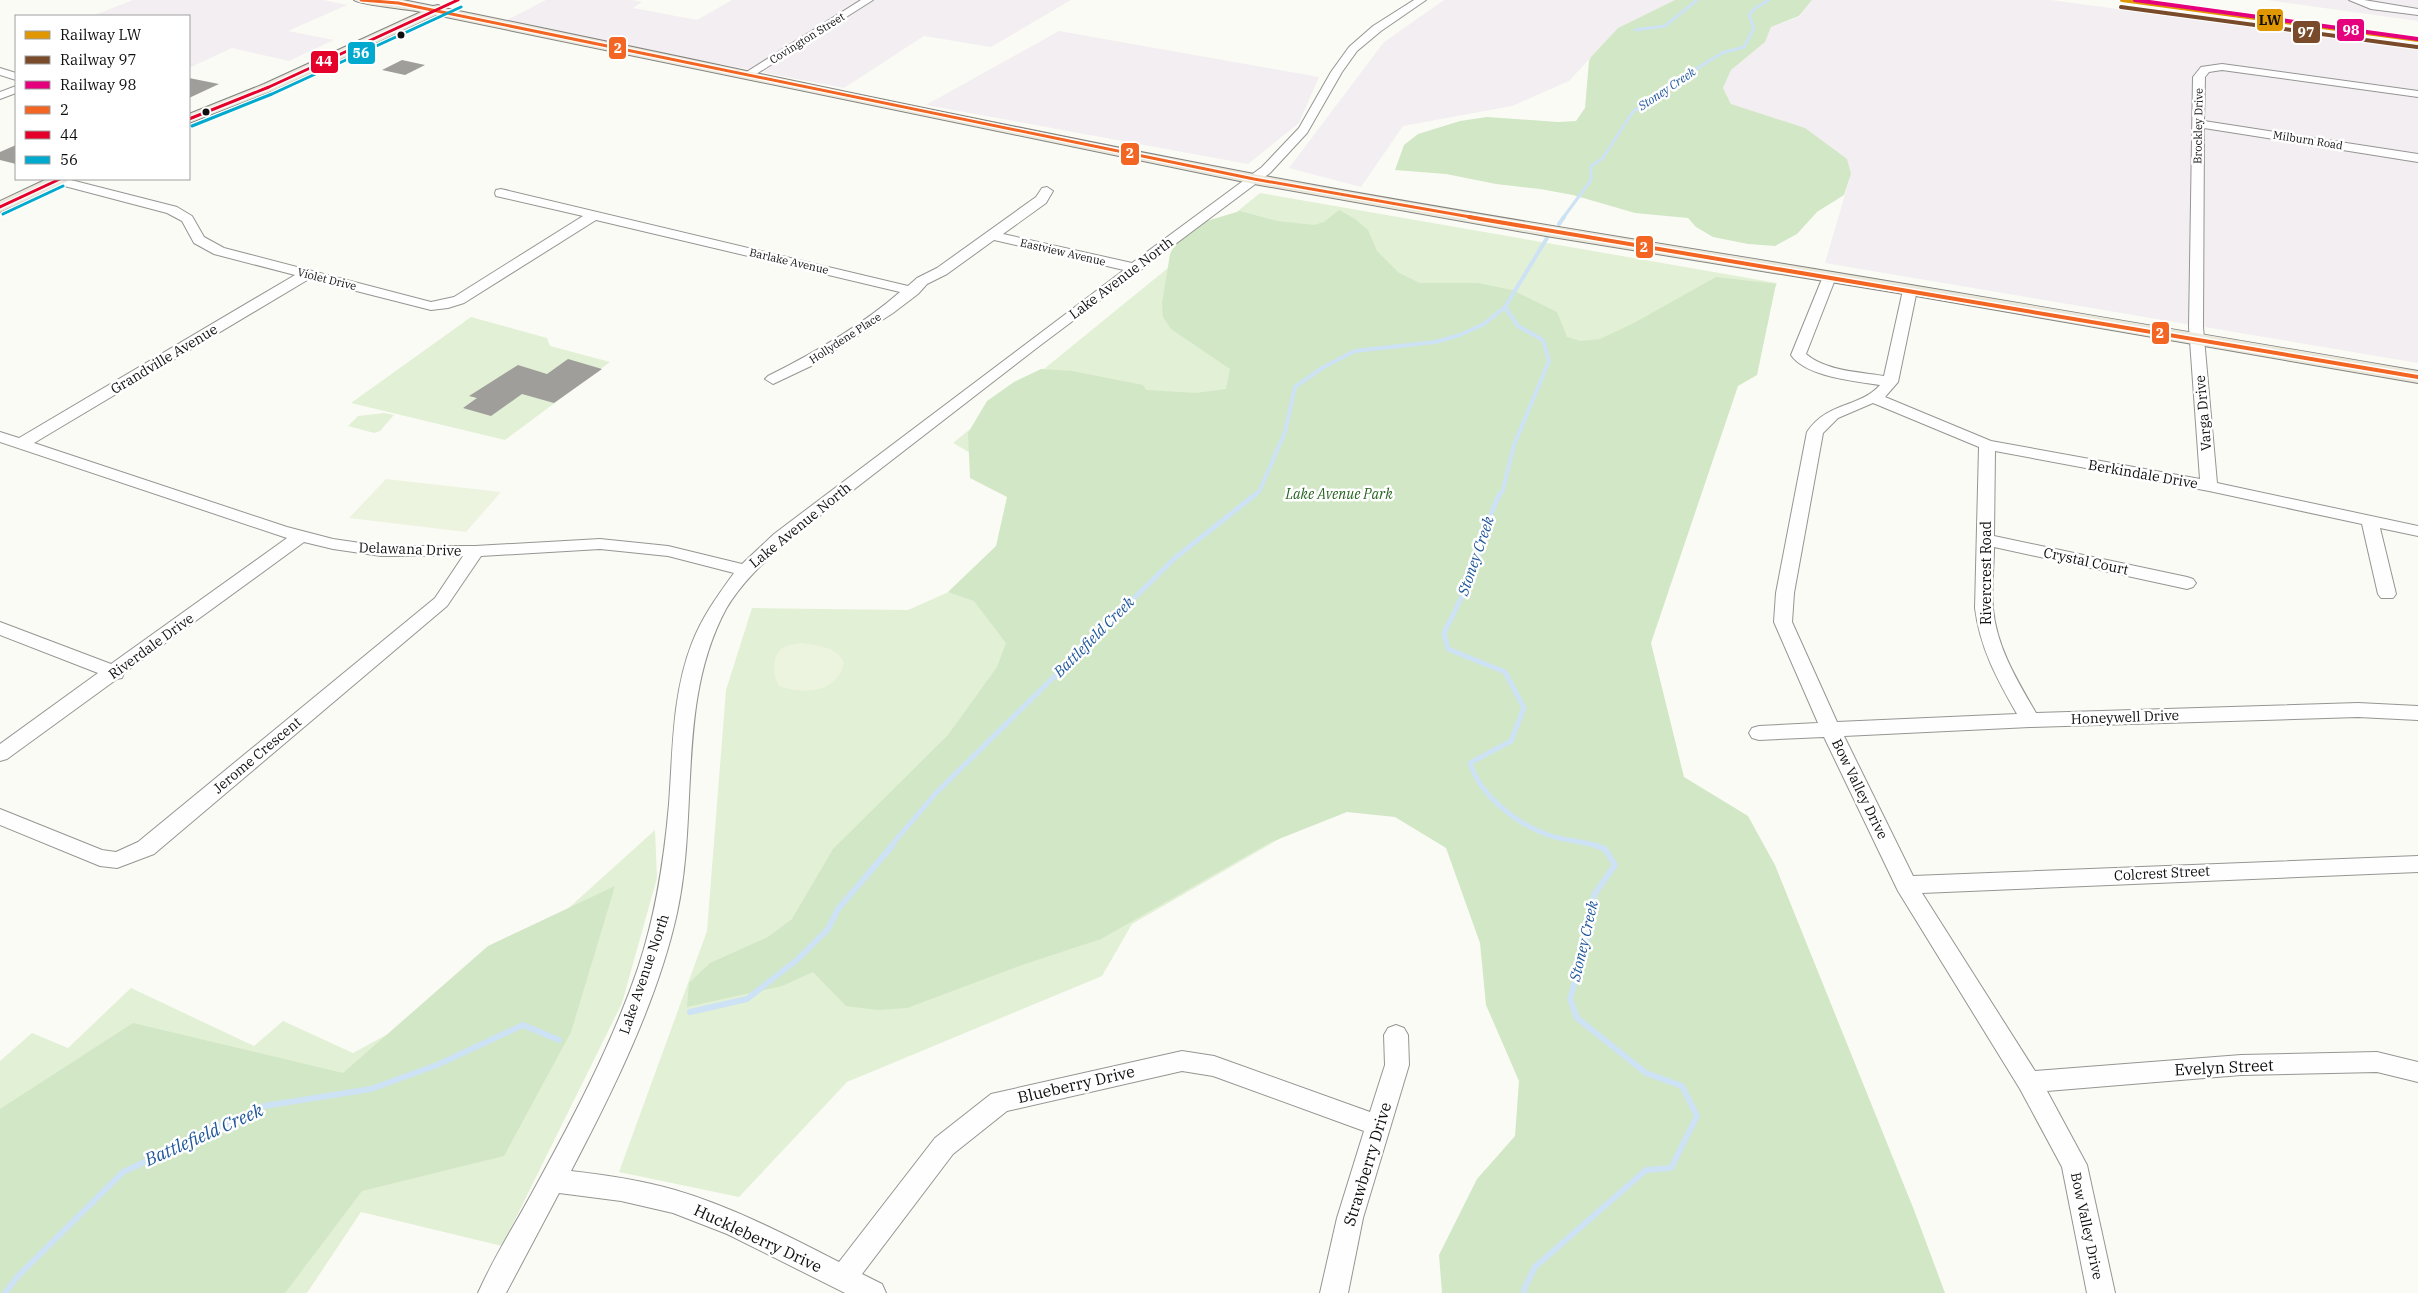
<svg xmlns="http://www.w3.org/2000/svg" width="2418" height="1293" font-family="'IBM Plex Serif',serif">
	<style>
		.industrial { fill: #f3eef1 }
		.green { fill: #e2f0d6 }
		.forest { fill: #d2e7c5 }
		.pitch { fill: #ecf4e0 }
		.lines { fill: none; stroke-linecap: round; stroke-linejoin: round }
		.stream-far3 { stroke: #cde2f4; stroke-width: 3 }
		.stream-far2 { stroke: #cde2f4; stroke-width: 4 }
		.stream-far1 { stroke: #cde2f4; stroke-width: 5 }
		.stream { stroke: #cde2f4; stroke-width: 6 }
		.building { fill: #9f9e9a }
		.minor-casing { stroke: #959593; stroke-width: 2 }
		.major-casing { stroke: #838380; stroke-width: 2 }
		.minor { fill: #fefefe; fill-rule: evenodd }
		.major { fill: #ebe9dc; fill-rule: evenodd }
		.bus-1-far1-casing { stroke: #fff; stroke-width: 5.5 }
		.bus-1-casing { stroke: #fff; stroke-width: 7 }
		.bus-2-casing { stroke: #fff; stroke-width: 5.5 }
		.bus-3-casing { stroke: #fff; stroke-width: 5.5 }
		.bus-1-far1 { stroke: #f26522; stroke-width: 3 }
		.bus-1 { stroke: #f26522; stroke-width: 4 }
		.bus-2 { stroke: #e4002b; stroke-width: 3 }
		.bus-3 { stroke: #00a9ce; stroke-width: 3 }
		.rail-1-casing { stroke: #fff; stroke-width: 6 }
		.rail-2-casing { stroke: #fff; stroke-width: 6 }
		.rail-3-casing { stroke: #fff; stroke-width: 6 }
		.rail-1 { stroke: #e09702; stroke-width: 4 }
		.rail-2 { stroke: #7a4b2a; stroke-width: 4 }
		.rail-3 { stroke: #e5007d; stroke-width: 4 }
		.bus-dot { fill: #0f0f0f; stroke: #fff; stroke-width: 2 }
		.labels { text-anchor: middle; stroke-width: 5; stroke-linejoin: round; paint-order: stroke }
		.far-street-label { font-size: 11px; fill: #0f0f0f; stroke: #fff }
		.far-water-label { font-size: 12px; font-style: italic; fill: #1e569b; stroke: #fff }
		.street-label { font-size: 14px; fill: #0f0f0f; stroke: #fff }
		.park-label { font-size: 14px; font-style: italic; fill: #286422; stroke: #fff }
		.water-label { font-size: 15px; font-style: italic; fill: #1e569b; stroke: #fff }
		.near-street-label { font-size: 16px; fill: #0f0f0f; stroke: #fff }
		.near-water-label { font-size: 18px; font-style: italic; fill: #1e569b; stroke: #fff }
		.line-badge { stroke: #fff; stroke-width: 2 }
		.badge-label { font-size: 14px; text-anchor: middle; font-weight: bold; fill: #fff }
		.pale-badge-label { font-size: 14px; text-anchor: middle; font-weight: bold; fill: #111 }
	</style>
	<rect width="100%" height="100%" fill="#fbfbf5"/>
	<!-- industrial -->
	<path class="industrial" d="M133,0H324L347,5L288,31L334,40L289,61L232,48L189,68V16H92Z
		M546,0H632L642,2L633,8L697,20L732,0H1071L991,47L924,36L844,88L503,22Z
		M1444,0H1675L1618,28L1569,81L1512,106L1403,126L1361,187L1289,168L1384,42Z
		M1812,0H2051L2418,50V363L1825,263L1851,174L1758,114L1731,104L1723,88L1731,70L1765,42L1771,27L1799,17Z
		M2267,0H2418V21Z
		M1059,31L1319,77L1299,123L1248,164L926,105Z"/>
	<!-- green -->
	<path class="green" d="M1260,193L1777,283L1636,608L1549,1142L1474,879L1397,771L1132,924L1102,976L847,1082L739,1197L619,1172L707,931L726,690L752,608L908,610L1012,564L1017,480L953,443Z
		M471,317L547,338L550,346L610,362L505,440L351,403Z
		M384,413L394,415L380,431L374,433L348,426L358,416Z
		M655,830L657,878L622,1003L502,1246L361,1212L307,1293H0V1061L32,1033L68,1048L131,988L254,1046L283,1021L353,1053L491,978Z"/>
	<!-- forest -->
	<path class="forest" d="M1675,0H1812L1799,16L1771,27L1765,42L1731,70L1723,88L1731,104L1805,128L1847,159L1851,174L1844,195L1817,212L1797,234L1775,246L1748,244L1713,237L1696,227L1688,218L1635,213L1573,195L1540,189L1496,184L1446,174L1395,170L1404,145L1418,134L1460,121L1487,117L1558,122L1576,121L1585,108L1589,61L1591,57L1618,28Z
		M1339,210L1355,219L1368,230L1377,251L1399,273L1420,283H1478L1512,290L1557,312L1567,337L1581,341L1600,339L1634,323L1716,277L1776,284L1757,375L1738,386L1651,643L1684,777L1748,816L1775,865L1914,1210L1945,1293H1442L1439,1255L1477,1179L1515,1136L1519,1081L1486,1005L1480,943L1446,848L1395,817L1347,812L1269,843L1101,939L1025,964L907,1008L878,1010L846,1006L813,972L782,986L687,1007L689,983L710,963L768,937L792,919L833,849L948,735L997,667L1006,643L974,601L948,592L996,546L1007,497L970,478L968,433L987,401L1014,382L1041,369L1072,371L1143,385L1146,390L1196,393L1226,389L1230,369L1171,329L1163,317L1162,303L1170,254L1179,236L1200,223L1240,211L1277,221L1314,225L1324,222Z
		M615,886L571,1032L504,1156L362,1191L285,1293H0V1109L133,1023L343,1073L488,946Z"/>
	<!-- pitch -->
	<path class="pitch" d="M386,479L501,492L466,532L349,518Z
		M801,643C818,646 835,646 844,662C838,693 804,695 779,686C773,676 771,652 785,647C789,644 796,644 801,643Z"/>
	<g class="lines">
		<!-- stream-far3 -->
		<path class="stream-far3" d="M1635,30L1665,26L1697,0
			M1563,218L1591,180V166L1602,159L1632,113L1652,96L1722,53L1744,47L1754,28L1749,15L1754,9L1769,0"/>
		<!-- stream-far2 -->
		<path class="stream-far2" d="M1559,224L1564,217
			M1255,495L1259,492L1285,432L1295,387L1322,368L1355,351L1435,342L1460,335L1484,324L1505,307L1547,238
			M1500,495L1503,490L1514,445L1549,361L1543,340L1518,326L1505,307"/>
		<!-- stream-far1 -->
		<path class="stream-far1" d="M1500,494C1489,512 1487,532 1480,552C1470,580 1458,606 1444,633L1448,649L1505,672L1524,708L1511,741L1470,763C1481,797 1518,825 1551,836C1567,841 1584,841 1600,847
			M890,847L936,793L1175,558L1256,494"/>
		<!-- stream -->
		<path class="stream" d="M690,1012L747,999L798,959L828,929L838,909L892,846
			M5,1293L17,1277L123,1172L264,1106L371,1089L437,1065L523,1025L559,1040
			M1525,1293L1524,1289L1535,1267L1646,1170L1671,1168L1697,1116L1682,1086L1646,1073L1577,1018L1570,999L1591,927L1594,895L1615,865L1605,849L1597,846"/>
	</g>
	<!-- building -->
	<path class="building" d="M402,60L425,65L405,75L382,70Z
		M189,78L219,84L189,98Z
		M16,145V164L0,160V152Z
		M568,359L602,369L554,403L522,394L491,416L463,408L477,398L469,396L518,365L547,374Z"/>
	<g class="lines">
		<defs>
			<path id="minor" d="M861,0H873L750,78H742L740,76Z
				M1414,0H1426L1381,31L1357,51L1342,72L1307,133L1270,173L1042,344L786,542C764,562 741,583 726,609C676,702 699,813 677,913C658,1000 612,1093 571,1171C606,1175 641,1180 675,1190C733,1207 786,1235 839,1262L935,1138L991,1094L1182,1051L1214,1056L1370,1112L1385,1065L1384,1035L1388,1028L1396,1025L1404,1028L1408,1035L1409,1065L1363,1218L1348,1293H1320L1337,1218L1364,1131L1213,1076L1182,1071L1007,1111L953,1154L862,1274L882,1284L886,1293H845L727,1234L673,1213L621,1201L559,1193L506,1293H478C493,1259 514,1226 532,1193C571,1122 611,1047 638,968C656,914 664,861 669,804C673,751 672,694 692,643C702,617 718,595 734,573L668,556L600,549L481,556L447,606L154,854L117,868L100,866L0,825V809L102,850L116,852L138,842L435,598L463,556H381L333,549L304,542L124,673L122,678L117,679L7,759L0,761V744L98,673L0,635V622L111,664L287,538L0,442V432L19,438L295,275L214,254L194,243L182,221L167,213L53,183L51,179H67L177,207L192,216L204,237L224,248L431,302L454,297L583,216L496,196L495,193L496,190L501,189L908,286L917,278L937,268L1036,197L1042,188L1047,187L1053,191L1046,203L1003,234L1132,263L1262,167L1299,128L1331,72L1349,47L1373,26ZM596,220L900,292C861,326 814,353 768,376L765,379L773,384L811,366L893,313L918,294L927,284L947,274L994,240L1124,270L774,534L742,564L668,546L600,539L475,546H381L333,539L287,527L34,443L309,279L431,310L448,308L464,303Z
				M2349,0H2364L2418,9V15L2371,9Z
				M2222,64L2418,91V97L2222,70L2209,72L2205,77L2204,121L2418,154V162L2204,128L2203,327L2217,483L2418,526V536L2380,528L2396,594L2393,598H2381L2378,594L2362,524L2209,491L1995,451L1994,536L2187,577L2193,579L2196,583L2193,587L2187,589L1994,547C1994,567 1991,589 1993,609C1997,648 2017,680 2036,713L2358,703L2418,706V720L2358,717L2030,727L1844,736L1913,876L2418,856V872L1922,893L2035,1071L2241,1055L2377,1052L2418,1062V1082L2377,1072L2241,1075L2047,1091L2087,1165L2115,1293H2087L2062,1167L2020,1089L1898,891L1824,737L1759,740L1752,738L1749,733L1752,728L1759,726L1818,723L1774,622L1776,593L1807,432C1828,401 1860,408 1880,385C1855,381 1806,377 1791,355L1824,274L1829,273L1836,277L1806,354C1826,371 1859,372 1884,376L1903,290L1910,286L1915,287L1917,290L1898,382L1885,397L1991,441L2200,479L2189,327L2193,77L2201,67ZM1873,403L1979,447L1975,608C1980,648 1997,679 2017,714L1837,722L1792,622L1794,593L1823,433L1838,418Z
				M0,68L16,73V80L0,75Z
				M16,86V93L0,99V92Z"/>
			<path id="major" d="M354,0H403L433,6L438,5L444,8C714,63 984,123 1254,174C1473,215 1692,248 1911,285C2080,313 2249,342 2418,371V383L1910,295L1546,236L1254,184L436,15L274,90L189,123V114L264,84L421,12C410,9 359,5 354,0Z
				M47,179H68L66,182L0,212V201Z"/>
		</defs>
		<!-- minor casing -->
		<use href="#minor" class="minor-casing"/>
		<!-- major casing -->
		<use href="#major" class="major-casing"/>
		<!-- minor -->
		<use href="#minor" class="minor"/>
		<!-- major -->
		<use href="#major" class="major"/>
		<defs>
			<path id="bus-1-far1" d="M361,0L398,3L1254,179L1476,218"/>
			<path id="bus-1" d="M1469,217L2418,377"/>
			<path id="bus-2" d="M189,119L269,87L458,0
				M0,207L60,179"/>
			<path id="bus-3" d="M192,126L272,94L461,7
				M3,214L63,186"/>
		</defs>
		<!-- bus-1-far1 casing -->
		<use href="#bus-1-far1" class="bus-1-far1-casing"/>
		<!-- bus-1 casing -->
		<use href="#bus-1" class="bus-1-casing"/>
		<!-- bus-2 casing -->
		<use href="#bus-2" class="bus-2-casing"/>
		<!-- bus-3 casing -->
		<use href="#bus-3" class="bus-3-casing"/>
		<!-- bus-1-far1 -->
		<use href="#bus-1-far1" class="bus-1-far1"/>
		<!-- bus-1 -->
		<use href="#bus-1" class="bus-1"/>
		<!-- bus-2 -->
		<use href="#bus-2" class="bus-2"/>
		<!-- bus-3 -->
		<use href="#bus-3" class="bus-3"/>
		<defs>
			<path id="rail-1" d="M2122,0L2418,40"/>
			<path id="rail-2" d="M2121,7L2417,47"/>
			<path id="rail-3" d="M2135,0L2418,39"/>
		</defs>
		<!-- rail-1 casing -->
		<use href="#rail-1" class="rail-1-casing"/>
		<!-- rail-2 casing -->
		<use href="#rail-2" class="rail-2-casing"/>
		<!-- rail-3 casing -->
		<use href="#rail-3" class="rail-3-casing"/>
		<!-- rail-1 -->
		<use href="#rail-1" class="rail-1"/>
		<!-- rail-2 -->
		<use href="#rail-2" class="rail-2"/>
		<!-- rail-3 -->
		<use href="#rail-3" class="rail-3"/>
	</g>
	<!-- markers -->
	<g class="bus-dot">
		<circle cx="401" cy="35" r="4.5"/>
		<circle cx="206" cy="112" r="4.5"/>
	</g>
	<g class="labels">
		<!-- far-street labels -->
		<g class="far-street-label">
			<text transform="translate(807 38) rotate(-32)" y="4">Covington Street</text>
			<text transform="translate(2198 126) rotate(-89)" y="4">Brockley Drive</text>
			<text transform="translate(2308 140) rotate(9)" y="4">Milburn Road</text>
			<text transform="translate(1063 252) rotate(13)" y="4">Eastview Avenue</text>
			<text transform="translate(789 261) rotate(13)" y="4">Barlake Avenue</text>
			<text transform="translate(327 279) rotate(14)" y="4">Violet Drive</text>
			<text transform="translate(845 338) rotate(-33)" y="4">Hollydene Place</text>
		</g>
		<!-- far-water labels -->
		<g class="far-water-label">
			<text transform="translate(1667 89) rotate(-34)" y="4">Stoney Creek</text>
		</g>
		<!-- street labels -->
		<g class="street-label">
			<text transform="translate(1121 278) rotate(-37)" y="5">Lake Avenue North</text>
			<text transform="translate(164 359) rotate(-31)" y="5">Grandville Avenue</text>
			<text transform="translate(2203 413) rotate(-95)" y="5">Varga Drive</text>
			<text transform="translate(2143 474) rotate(10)" y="5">Berkindale Drive</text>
			<text transform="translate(800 525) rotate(-39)" y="5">Lake Avenue North</text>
			<text transform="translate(410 549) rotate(2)" y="5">Delawana Drive</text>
			<text transform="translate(2086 561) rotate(12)" y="5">Crystal Court</text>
			<text transform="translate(1986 573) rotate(-90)" y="5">Rivercrest Road</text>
			<text transform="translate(151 646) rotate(-36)" y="5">Riverdale Drive</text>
			<text transform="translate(2125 717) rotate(-2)" y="5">Honeywell Drive</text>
			<text transform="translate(257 755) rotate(-40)" y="5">Jerome Crescent</text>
			<text transform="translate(1860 789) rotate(64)" y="5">Bow Valley Drive</text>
			<text transform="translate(2162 873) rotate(-3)" y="5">Colcrest Street</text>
			<text transform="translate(644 974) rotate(-71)" y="5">Lake Avenue North</text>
			<text transform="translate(2087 1226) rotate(78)" y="5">Bow Valley Drive</text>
		</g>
		<!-- park labels -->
		<g class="park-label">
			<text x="1339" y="499">Lake Avenue Park</text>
		</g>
		<!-- water labels -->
		<g class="water-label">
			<text transform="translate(1476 556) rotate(-71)" y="5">Stoney Creek</text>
			<text transform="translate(1094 637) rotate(-45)" y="5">Battlefield Creek</text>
			<text transform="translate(1584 941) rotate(-77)" y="5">Stoney Creek</text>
		</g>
		<!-- near-street labels -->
		<g class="near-street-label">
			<text transform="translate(2224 1067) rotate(-3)" y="6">Evelyn Street</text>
			<text transform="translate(1076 1084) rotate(-13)" y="6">Blueberry Drive</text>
			<text transform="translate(1367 1164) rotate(-73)" y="6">Strawberry Drive</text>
			<text transform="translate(758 1238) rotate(25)" y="6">Huckleberry Drive</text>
		</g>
		<!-- near-water labels -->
		<g class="near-water-label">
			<text transform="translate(204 1135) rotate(-24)" y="6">Battlefield Creek</text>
		</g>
	</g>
	<g class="line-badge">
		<rect x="2256" y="8" width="28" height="24" rx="5" fill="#e09702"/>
		<rect x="2336" y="18" width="29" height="24" rx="5" fill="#e5007d"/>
		<rect x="2292" y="20" width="29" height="24" rx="5" fill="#7a4b2a"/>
		<rect x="608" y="36" width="19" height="24" rx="5" fill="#f26522"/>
		<rect x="347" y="41" width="29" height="24" rx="5" fill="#00a9ce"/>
		<rect x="310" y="50" width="29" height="24" rx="5" fill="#e4002b"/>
		<rect x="1120" y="142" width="20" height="24" rx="5" fill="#f26522"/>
		<rect x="1635" y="235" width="19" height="24" rx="5" fill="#f26522"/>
		<rect x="2151" y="321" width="19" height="24" rx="5" fill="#f26522"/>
	</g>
	<g class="badge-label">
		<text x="2351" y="35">98</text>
		<text x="2306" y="37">97</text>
		<text x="618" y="53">2</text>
		<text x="361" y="58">56</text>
		<text x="324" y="66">44</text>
		<text x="1130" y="158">2</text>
		<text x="1644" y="252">2</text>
		<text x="2160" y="338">2</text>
	</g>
	<g class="pale-badge-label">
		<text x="2270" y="25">LW</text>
	</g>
	<!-- legend -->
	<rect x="15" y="15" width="175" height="165" fill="#ffffff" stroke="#9f9f9f"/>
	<rect x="25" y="31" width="25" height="8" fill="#e09702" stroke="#9f9f9f"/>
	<text x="60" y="40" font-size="15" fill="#0f0f0f">Railway LW</text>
	<rect x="25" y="56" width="25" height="8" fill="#7a4b2a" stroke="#9f9f9f"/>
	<text x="60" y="65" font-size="15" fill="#0f0f0f">Railway 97</text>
	<rect x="25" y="81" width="25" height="8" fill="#e5007d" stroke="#9f9f9f"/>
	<text x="60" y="90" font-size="15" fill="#0f0f0f">Railway 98</text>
	<rect x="25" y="106" width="25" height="8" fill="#f26522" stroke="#9f9f9f"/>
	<text x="60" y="115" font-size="15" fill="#0f0f0f">2</text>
	<rect x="25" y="131" width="25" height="8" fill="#e4002b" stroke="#9f9f9f"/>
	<text x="60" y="140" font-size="15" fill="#0f0f0f">44</text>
	<rect x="25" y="156" width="25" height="8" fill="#00a9ce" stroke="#9f9f9f"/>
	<text x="60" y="165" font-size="15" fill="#0f0f0f">56</text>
</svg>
